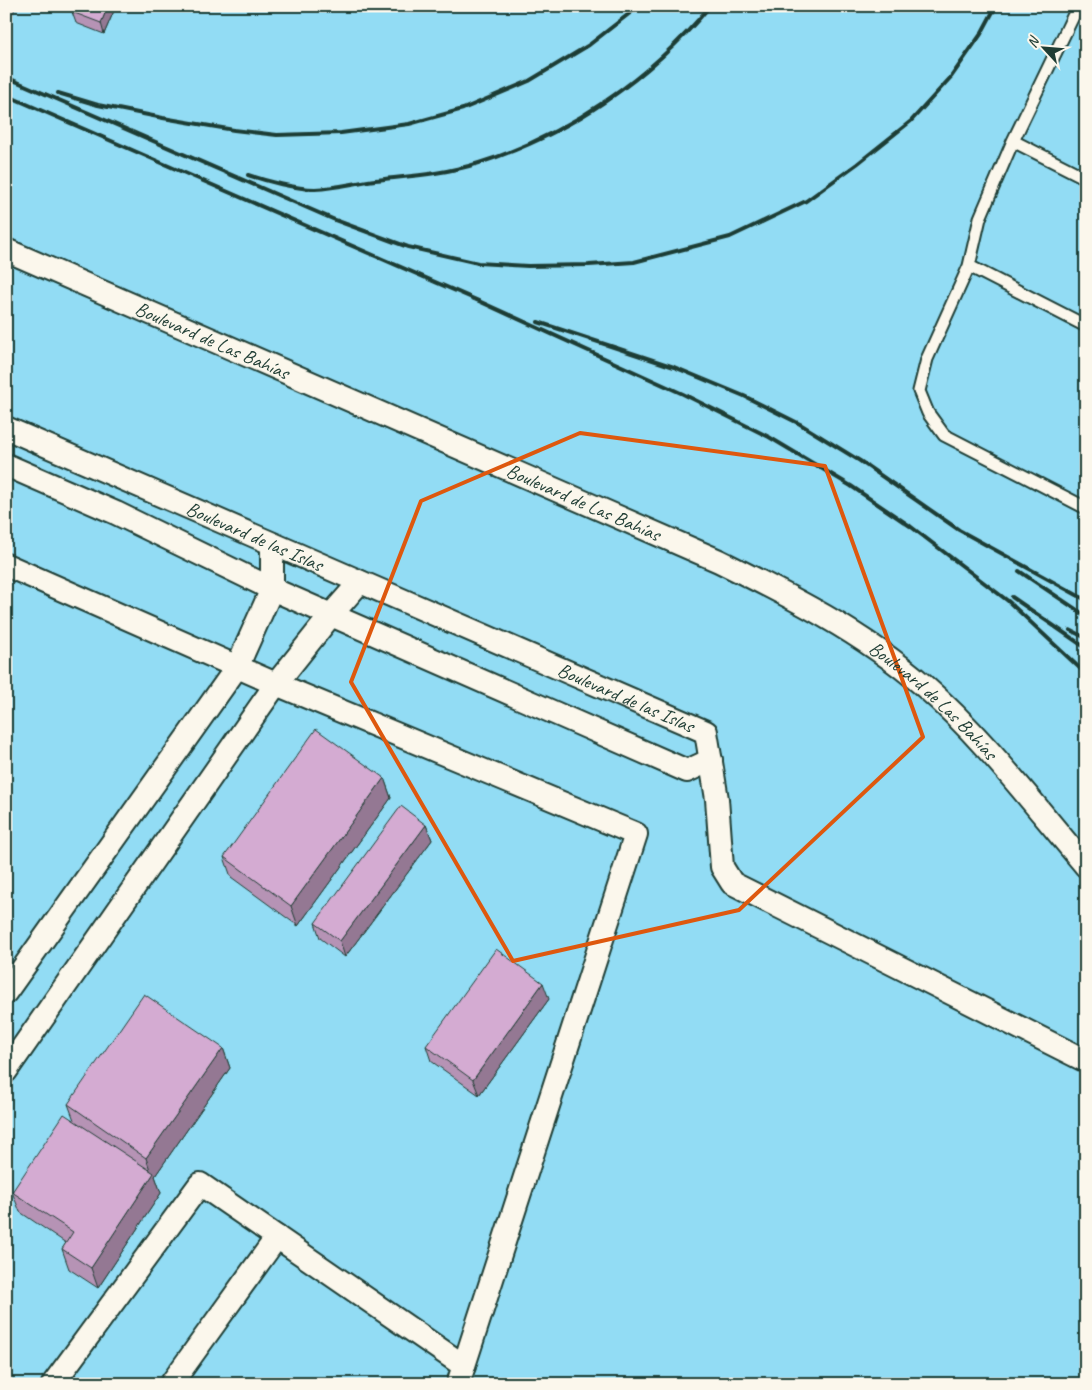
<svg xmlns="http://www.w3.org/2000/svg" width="1092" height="1390" font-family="Caveat,sans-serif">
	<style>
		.water { fill: #92dcf4; stroke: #649ca7 }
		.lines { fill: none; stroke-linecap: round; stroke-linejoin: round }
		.lane-casing { stroke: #1f3d34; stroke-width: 15 }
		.street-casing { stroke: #1f3d34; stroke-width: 26 }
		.lane { stroke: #fbf7ec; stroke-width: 11 }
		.street { stroke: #fbf7ec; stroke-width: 22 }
		.rail { stroke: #1f3d34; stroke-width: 4 }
		.wall { fill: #b693b5; stroke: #1f3d34 }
		.shaded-wall { fill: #947893; stroke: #1f3d34 }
		.building { fill: #d4abd2; stroke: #1f3d34 }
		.marked { fill: none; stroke: #de580e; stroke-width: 4; stroke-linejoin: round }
		.labels { text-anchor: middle; stroke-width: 4.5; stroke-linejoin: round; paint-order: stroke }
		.street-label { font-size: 20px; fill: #1f3d34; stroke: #fbf7ec }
	</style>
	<rect width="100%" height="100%" fill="#f3e8e7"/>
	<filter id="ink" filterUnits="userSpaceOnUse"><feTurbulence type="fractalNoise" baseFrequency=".02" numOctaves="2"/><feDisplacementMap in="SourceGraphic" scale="10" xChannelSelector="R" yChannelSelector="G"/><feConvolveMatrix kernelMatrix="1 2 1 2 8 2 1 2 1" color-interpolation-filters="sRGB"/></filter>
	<g filter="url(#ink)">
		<!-- water -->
		<path class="water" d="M6,6H1086V1384H6Z"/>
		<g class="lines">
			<defs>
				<path id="lane" d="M1013,141L1086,178
					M969,266L980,218L1013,141L1078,6
					M1086,326L969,266L927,359L919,391L928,413L944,435L1086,508"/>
				<g id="street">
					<path id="s1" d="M6,250L719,561C790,596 862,632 923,685C984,738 1033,804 1086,866"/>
					<path id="s2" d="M6,428L706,732L717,799L722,867L732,883L1086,1061"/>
					<path d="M6,465L116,513L272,589L687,771L711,760"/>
					<path d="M6,565L276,684L636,834L458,1384"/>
					<path d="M6,992L237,667L272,589V544"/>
					<path d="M6,1071L276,684L331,615L360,582"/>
					<path d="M53,1384L200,1184L464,1366"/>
					<path d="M171,1384L277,1237"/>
				</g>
			</defs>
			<!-- lane casing -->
			<use href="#lane" class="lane-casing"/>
			<!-- street casing -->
			<use href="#street" class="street-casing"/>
			<!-- lane -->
			<use href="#lane" class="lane"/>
			<!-- street -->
			<use href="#street" class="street"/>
			<!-- rail -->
			<path class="rail" d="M6,77L335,220L408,247L478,263L528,266L589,265L634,262L730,237L806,201L857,164L911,121L951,77L981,34L996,6
				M58,93L98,105L163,118L234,130L277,135L341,133L409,124L463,109L529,81L589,45L639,6
				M6,95L481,302L683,394L769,437L851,486L910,526L1008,601L1086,674
				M248,175C266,181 296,189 315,189C335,188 355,183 375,180C410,176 445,174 479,163C568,135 651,78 710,6
				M538,322L674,367L744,396L800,424L860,461L959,530L1086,600
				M1019,571L1086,616
				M1012,597L1086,648
				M1070,630L1086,638"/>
		</g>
		<!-- wall -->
		<path class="wall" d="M116,6L104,34L76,23L72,12Z
			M384,778L391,798L298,926L231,877L224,857Z
			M426,825L432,840L345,957L320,938L315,923Z
			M549,999L479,1095L431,1061L426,1046Z
			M223,1048L230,1068L155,1176L161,1193L98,1288L69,1269L62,1249L66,1243L20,1212L12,1192L74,1120L68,1104Z"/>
		<!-- shaded-wall -->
		<path class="shaded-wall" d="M6,6H16L8,24L6,18Z
			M108,6H116L104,34L101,23Z
			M384,778L391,798L298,926L291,906Z
			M426,825L432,840L345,957L340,941Z
			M543,983L549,999L479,1095L473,1080Z
			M223,1048L230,1068L155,1176L161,1193L98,1288L91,1268L152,1176L146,1158Z"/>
		<!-- building -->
		<path class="building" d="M75,6H108L101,23L72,12Z
			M316,729L384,778L291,906L224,857Z
			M401,806L426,825L340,941L315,923Z
			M496,949L543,983L473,1080L426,1046Z
			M144,994L223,1048L146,1158L68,1104Z
			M64,1114L154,1173L91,1268L62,1249L73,1232L12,1192Z"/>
	</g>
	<!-- marked area -->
	<path class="marked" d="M580,433L825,466L923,737L739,910L513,961L351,682L421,501Z"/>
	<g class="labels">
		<!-- street labels -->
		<g class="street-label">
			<text dy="7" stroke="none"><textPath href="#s1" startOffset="225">Boulevard de Las Bahías</textPath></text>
			<text dy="7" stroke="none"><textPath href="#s1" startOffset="630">Boulevard de Las Bahías</textPath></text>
			<text dy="7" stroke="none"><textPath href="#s2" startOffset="271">Boulevard de las Islas</textPath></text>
			<text dy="7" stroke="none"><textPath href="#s2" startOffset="676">Boulevard de las Islas</textPath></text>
			<text dy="7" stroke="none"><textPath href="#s1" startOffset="1035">Boulevard de Las Bahías</textPath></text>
		</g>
	</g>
	<!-- margin -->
	<rect width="1092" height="1390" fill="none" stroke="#fbf7ec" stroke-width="25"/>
	<rect x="12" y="12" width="1067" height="1365" fill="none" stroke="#1f3d34" stroke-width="2" filter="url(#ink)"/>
	<!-- north arrow -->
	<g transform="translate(1044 48) rotate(296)" stroke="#fbf7ec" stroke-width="4" paint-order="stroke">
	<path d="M0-4L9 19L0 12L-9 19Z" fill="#1f3d34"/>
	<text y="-8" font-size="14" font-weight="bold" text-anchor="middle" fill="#1f3d34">N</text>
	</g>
</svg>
